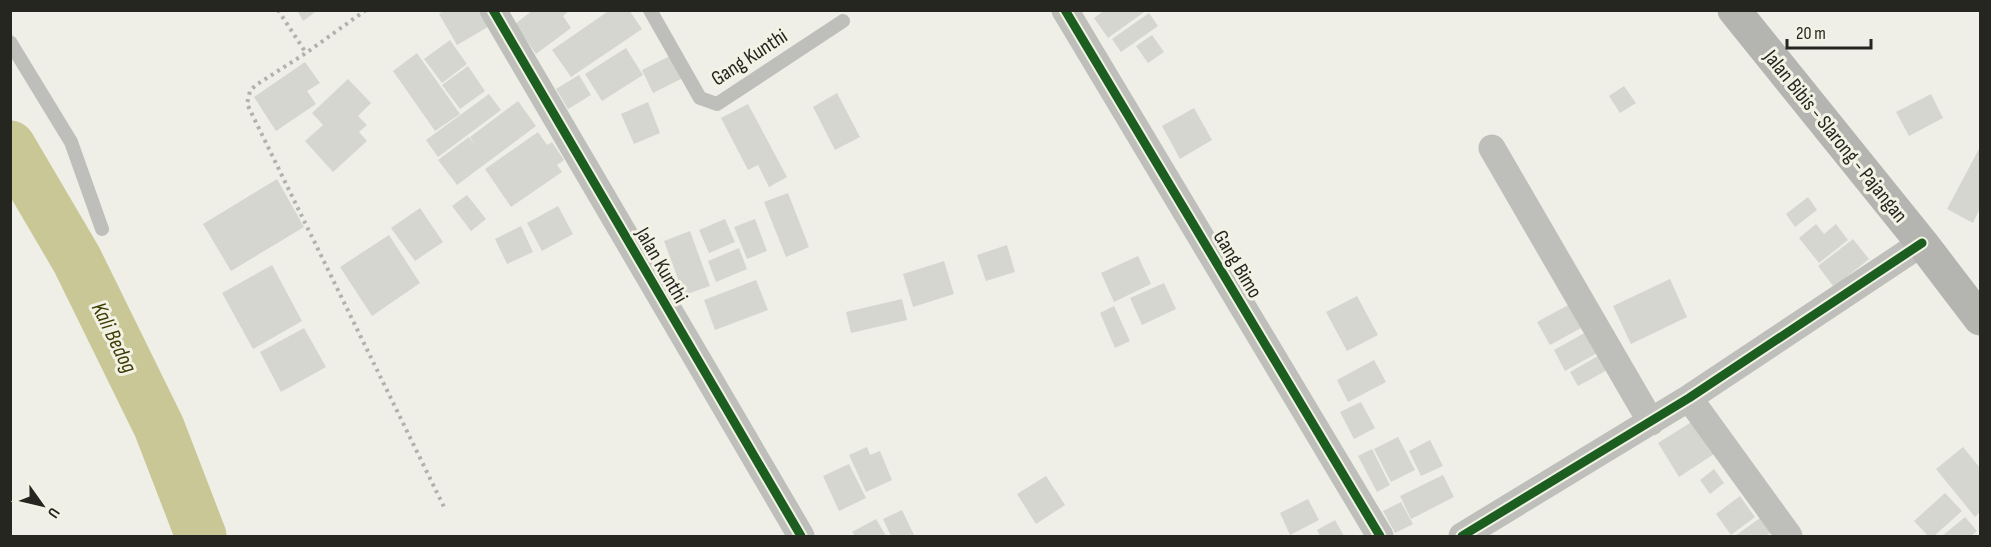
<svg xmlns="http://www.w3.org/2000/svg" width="1991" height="547" font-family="'Sofia Sans Condensed',sans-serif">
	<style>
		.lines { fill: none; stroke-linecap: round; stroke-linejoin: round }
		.river { stroke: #c9c796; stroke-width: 51 }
		.building { fill: #d6d6d1 }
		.path { stroke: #b1b1ad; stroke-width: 4; stroke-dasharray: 3 4.5; stroke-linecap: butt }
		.service { stroke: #bebebb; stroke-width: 14 }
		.minor { stroke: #bebebb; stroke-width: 27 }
		.secondary { stroke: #b4b4b1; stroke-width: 33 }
		.cycleway-casing { stroke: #f2f2e5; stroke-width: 13 }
		.cycleway { stroke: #1b5e20; stroke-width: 9 }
		.labels { text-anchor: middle; stroke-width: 6; stroke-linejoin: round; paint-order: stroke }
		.street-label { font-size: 21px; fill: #262621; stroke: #f2f2e5 }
		.water-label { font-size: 22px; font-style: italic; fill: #3f3b04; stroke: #f2f2e5 }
	</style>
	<rect width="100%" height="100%" fill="#efefe8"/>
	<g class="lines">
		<!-- river -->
		<path class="river" d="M10,146L77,260L159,427L201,536"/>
	</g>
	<!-- building -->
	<path class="building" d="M297,10H318L303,21Z
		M445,10H478L488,27L457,45L439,14Z
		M533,10H570L563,16L571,28L536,54L515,24Z
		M610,10H629L642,29L571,77L552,50Z
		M1105,10H1147L1108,38L1094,18Z
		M1149,13L1158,26L1121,52L1112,39Z
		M1152,35L1164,52L1148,63L1136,46Z
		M450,40L467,64L442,83L424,59Z
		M626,48L643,75L602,101L585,74Z
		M417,53L460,114L435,131L393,71Z
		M672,55L683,78L653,93L642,70Z
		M305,62L320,83L307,91L316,104L276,131L254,97Z
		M468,66L485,91L460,109L442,85Z
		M579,75L591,95L568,109L556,89Z
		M348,79L371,103L358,116L367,125L359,132L367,141L333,172L305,141L323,125L312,113Z
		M1624,86L1636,103L1620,113L1609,96Z
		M837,93L860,137L835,150L813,107Z
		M489,94L501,110L438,157L426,140Z
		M1931,94L1943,118L1909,136L1896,112Z
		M518,101L536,126L457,185L438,160L469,137L476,146L470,137Z
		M648,102L660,133L634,144L621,114Z
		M748,104L787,177L769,187L758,165L748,170L721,118Z
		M1194,108L1212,140L1180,159L1162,126Z
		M538,132L547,145L552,142L564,160L557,165L562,172L511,207L485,169Z
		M1980,147V208L1973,223L1947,209Z
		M277,179L304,227L231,271L203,224Z
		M788,193L809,247L786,257L764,202Z
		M467,195L486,219L471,231L452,206Z
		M1808,197L1817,210L1795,227L1786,214Z
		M558,206L573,234L542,251L527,223Z
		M420,208L443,242L415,261L391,228Z
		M725,219L735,242L709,253L699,230Z
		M755,219L767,251L747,259L734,227Z
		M1816,224L1824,234L1836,224L1848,240L1819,263L1799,238Z
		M521,226L533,252L507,264L495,239Z
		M690,231L710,286L684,295L664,241Z
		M389,235L420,283L372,316L340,267Z
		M1853,239L1869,259L1834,287L1818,266Z
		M1007,245L1015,272L986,281L977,255Z
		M739,248L747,269L716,282L708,261Z
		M1138,256L1151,284L1114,302L1101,273Z
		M944,261L954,294L913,307L903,274Z
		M272,265L302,321L253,349L222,293Z
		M1670,279L1687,317L1631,344L1613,306Z
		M756,280L768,310L715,330L704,300Z
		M1164,283L1176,309L1142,325L1130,298Z
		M1357,296L1378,335L1347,351L1326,312Z
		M902,299L907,320L851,333L846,312Z
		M1570,304L1583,327L1550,345L1537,322Z
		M1114,306L1130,341L1115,348L1100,313Z
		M304,328L326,367L281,392L260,352Z
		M1588,331L1599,352L1565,371L1554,350Z
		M1603,353L1611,368L1578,386L1570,372Z
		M1374,360L1386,382L1348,402L1337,380Z
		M1361,402L1375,428L1354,439L1340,412Z
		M1693,421L1714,454L1679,477L1658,443Z
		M1398,437L1415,470L1391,482L1374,449Z
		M1430,440L1443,466L1421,476L1409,451Z
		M867,447L870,455L880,451L892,480L866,492L849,455Z
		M1963,447L1980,468V512L1975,517L1936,469Z
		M1372,449L1390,485L1377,492L1358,456Z
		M849,464L866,498L839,511L823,476Z
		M1714,469L1724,483L1710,494L1700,480Z
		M1443,475L1454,497L1411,519L1400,496Z
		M1046,476L1065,505L1036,524L1017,494Z
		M1945,493L1962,511L1934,536H1928L1914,521Z
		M1740,496L1755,517L1731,535L1716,514Z
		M1308,499L1319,520L1290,535L1280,513Z
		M1401,502L1413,524L1395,533L1383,511Z
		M902,510L914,535L891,536L883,519Z
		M1965,517L1977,531L1971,536H1942Z
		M1760,518L1771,533L1766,536H1735Z
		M876,519L886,536H855L852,532Z
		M1335,520L1344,536H1320L1317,530Z"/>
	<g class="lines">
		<!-- path -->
		<path class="path" d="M278,10L306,53
			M366,10L306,53L256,85L250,91L247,104L445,509"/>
		<!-- service -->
		<path class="service" d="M650,10L700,98L717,104L843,21
			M10,42L71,142L102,229"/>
		<!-- minor -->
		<path class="minor" d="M493,10L801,536
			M1065,10L1380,536
			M1492,148L1651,422
			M1689,398L1789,536
			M1462,536L1689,398L1922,243"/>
		<!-- secondary -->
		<path class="secondary" d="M1734,10L1922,243L1980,319"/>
		<defs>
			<path id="cycleway" d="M493,10L801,536
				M1065,10L1380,536
				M1462,536L1689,398L1922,243"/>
		</defs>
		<!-- cycleway casing -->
		<use href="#cycleway" class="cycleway-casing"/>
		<!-- cycleway -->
		<use href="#cycleway" class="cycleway"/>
	</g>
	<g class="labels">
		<!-- street labels -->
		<g class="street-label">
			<text transform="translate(749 57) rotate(-33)" y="7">Gang Kunthi</text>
			<text transform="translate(1836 136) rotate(51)" y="7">Jalan Bibis - Slarong - Pajangan</text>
			<text transform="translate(1238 264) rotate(59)" y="7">Gang Bimo</text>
			<text transform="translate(662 265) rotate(60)" y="7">Jalan Kunthi</text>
		</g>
		<!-- water labels -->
		<g class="water-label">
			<text transform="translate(115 337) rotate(64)" y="8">Kali Bedog</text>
		</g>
	</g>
	<!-- border -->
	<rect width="1991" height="547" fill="none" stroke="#262621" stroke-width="24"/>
	<!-- north arrow -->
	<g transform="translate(42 505) rotate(124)" stroke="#f2f2e5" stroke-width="4.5" paint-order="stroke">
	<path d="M0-4.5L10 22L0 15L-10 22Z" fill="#262621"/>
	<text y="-9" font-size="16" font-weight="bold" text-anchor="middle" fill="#262621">U</text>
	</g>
	<!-- scale -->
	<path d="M1787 39v9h84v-9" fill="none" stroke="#262621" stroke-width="3"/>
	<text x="1796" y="39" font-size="18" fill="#262621" stroke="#f2f2e5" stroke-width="4.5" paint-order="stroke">20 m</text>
</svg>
